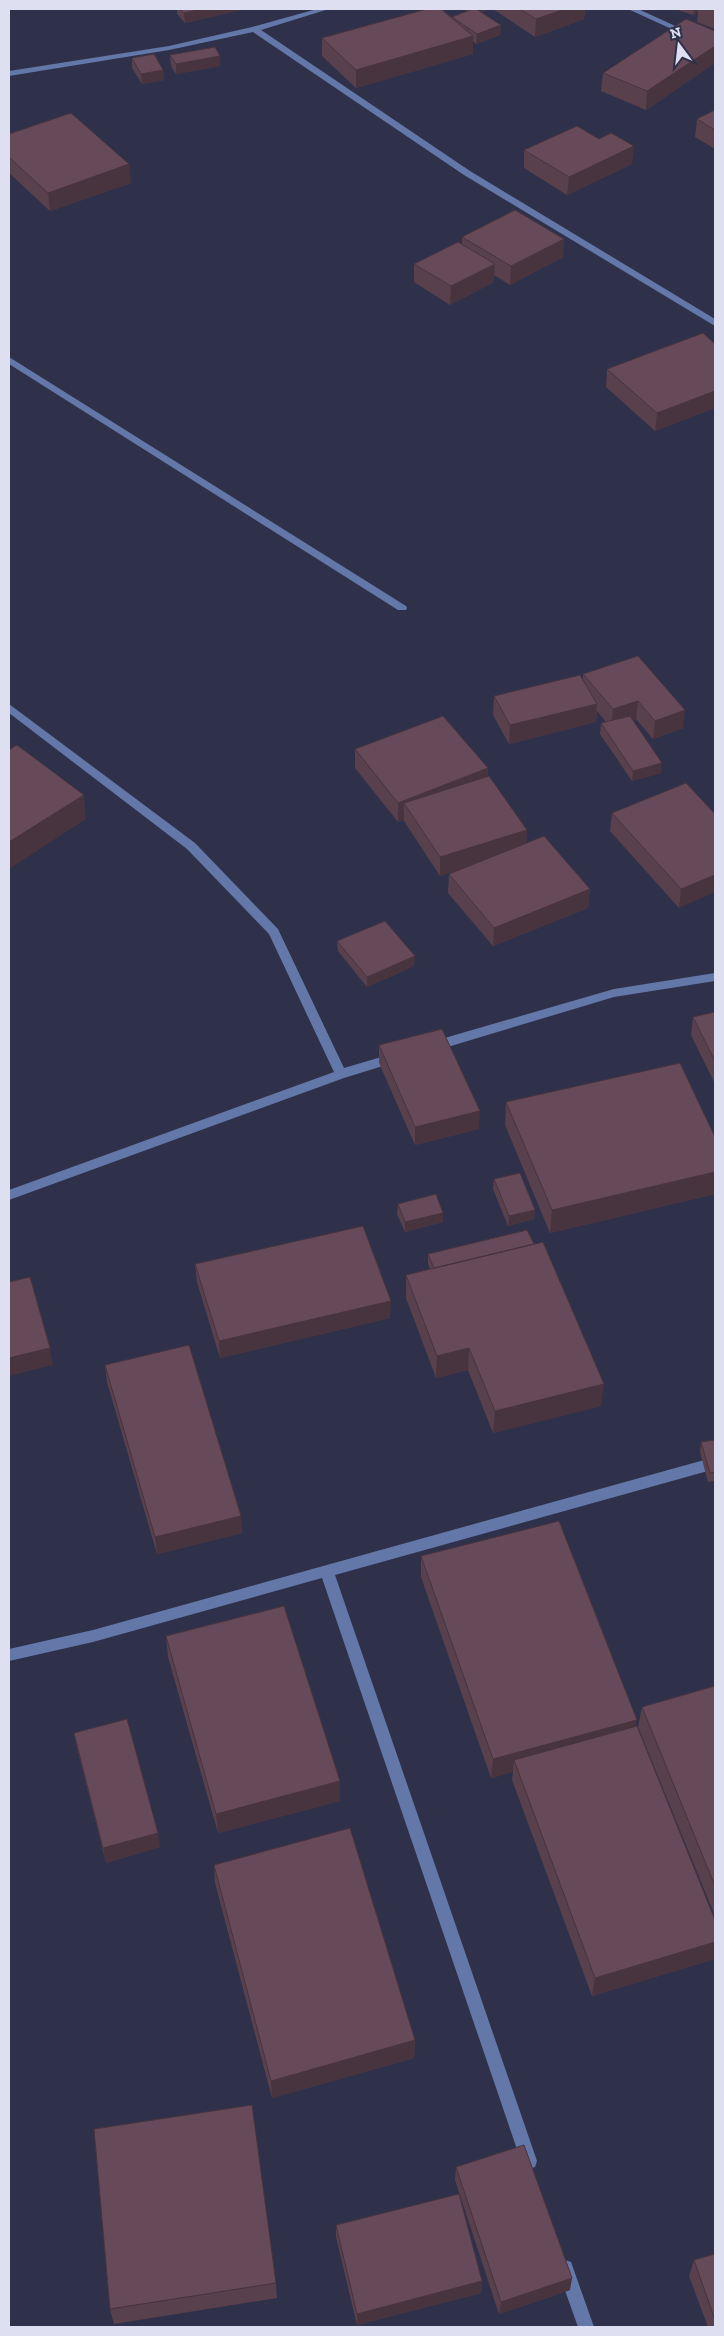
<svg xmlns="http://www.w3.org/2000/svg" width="724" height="2336" font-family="'Zilla Slab',serif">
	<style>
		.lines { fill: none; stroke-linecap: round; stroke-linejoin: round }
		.minor { fill: #6378a8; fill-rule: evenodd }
		.wall { fill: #59404d }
		.shaded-wall { fill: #48343e }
		.building { fill: #674a59; stroke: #48343e }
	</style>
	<rect width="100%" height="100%" fill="#2f314b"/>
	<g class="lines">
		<!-- minor -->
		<path class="minor" d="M317,9H329L261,30L470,171L715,319V326L464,175L253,32L169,50L9,76V71L169,46L252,27Z
			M628,9H638L715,44V49Z
			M9,357L406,606L407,608L406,610H398L9,364Z
			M9,704L195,843L278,929L344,1068L395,1053L399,1055L401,1058L399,1061L344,1078L9,1200V1190L334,1072L269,934L187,849L9,713Z
			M715,973V981L614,997L431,1052L425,1047L431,1042L614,989Z
			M715,1457V1469L335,1575L537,2161L535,2167L529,2169L523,2167L521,2161L322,1578L93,1642L9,1661V1649L93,1630Z
			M565,2260L571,2262L594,2327H578L557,2268L559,2262Z"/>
	</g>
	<!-- wall -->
	<path class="wall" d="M177,9H245L185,23L177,14Z
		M427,9H443H442L452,18V17L467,11L464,9H490L481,12L501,25L500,35L476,44L473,41V54L356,88L322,56V38Z
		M493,9H585L584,19L535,37Z
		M675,9H715V29L697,22L698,12L693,15Z
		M715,31V63L646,110L601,91L603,73Z
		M170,55L220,56V66L176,74L171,66Z
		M132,58L163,70L164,80L142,84L132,68Z
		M715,110V149L695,137L697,119Z
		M9,134L131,183L50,211L9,173Z
		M524,150L632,164L567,195L524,168Z
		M462,237L564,239L563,257L510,285L494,275V282L450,305L414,282V264L462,244Z
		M715,344V408L655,431L606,387L607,369Z
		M638,656L683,728L653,739L636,719L633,720L661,773L632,781L600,734L601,723L606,722L597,711L596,722L509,744L493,715L494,696L583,679V674Z
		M355,749L488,768V777L527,830L526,844L590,889L588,908L493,946L448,893L449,874L466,867L440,876L404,821V820L398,822L355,768Z
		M612,813L715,814L679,908L610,831Z
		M337,941L414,966L367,987L338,951Z
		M715,1012V1084L691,1035L693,1017Z
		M379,1045L479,1129L415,1145L379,1063Z
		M506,1102L715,1137V1194L550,1233L505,1125Z
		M494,1179L535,1210L534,1219L508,1226L493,1189Z
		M398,1204L443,1222L405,1232L397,1214Z
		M428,1254L601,1406L493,1433L468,1370L436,1378L406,1298V1275L430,1269L428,1264Z
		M195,1264L390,1318L220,1358L197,1282Z
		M105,1365L241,1516L242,1533L157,1554L107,1382Z
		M715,1440V1481L708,1482L700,1452L701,1442Z
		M421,1556L636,1726L715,1920V1959L592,1996L512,1780L513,1772L491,1778L421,1577Z
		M166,1636L340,1781V1801L218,1833L168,1657Z
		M715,1686V1916L638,1727L642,1707Z
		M74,1733L160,1847L106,1863L77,1748Z
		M214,1865L415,2040L414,2058L272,2098L215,1883Z
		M456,2167L570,2290L499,2314L455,2180Z
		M336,2225L482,2281L481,2293L357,2325L336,2237Z
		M715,2254V2327H708L689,2276L694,2260Z
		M276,2283L277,2298L114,2324L110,2309Z"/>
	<!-- shaded-wall -->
	<path class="shaded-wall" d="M201,9H245L185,23L184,13Z
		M472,9H490L472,15Z
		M565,9H585L584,19L535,37L536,19Z
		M694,9H698V12L693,15Z
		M501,25L500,35L476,44L477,34Z
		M473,36V54L356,88V70Z
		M715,46V63L646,110L647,91Z
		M220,56V66L176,74V64Z
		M163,70L164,80L142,84L141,74Z
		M634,146L632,164L567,195L569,177Z
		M129,164L131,183L50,211L48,193Z
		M564,239L563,257L510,285L511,266Z
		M495,264L494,282L450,305L451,286Z
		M715,391V408L655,431L657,413Z
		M638,701L636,719L611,728L613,709Z
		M597,704L596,722L509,744L510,725Z
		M685,710L683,728L653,739L655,721Z
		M662,763L661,773L632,781L633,771Z
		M488,768L487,787L404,803V820L398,822V803Z
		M84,795L86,819L9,869V842Z
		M527,830L525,849L440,876V857Z
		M715,875V892L679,908L681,889Z
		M590,889L588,908L493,946L494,928Z
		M415,956L414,966L367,987V977Z
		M480,1111L479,1129L415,1145V1127Z
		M715,1172V1194L550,1233L552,1210Z
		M535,1210L534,1219L508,1226L509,1216Z
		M443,1213V1222L405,1232V1222Z
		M391,1301L390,1318L220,1358L219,1341Z
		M50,1348L53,1365L9,1376V1358Z
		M469,1348L468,1370L436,1378L437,1356Z
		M604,1384L601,1406L493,1433L495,1411Z
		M241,1516L242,1533L157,1554L155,1537Z
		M637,1720L633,1740L514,1760L513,1772L491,1778L493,1759Z
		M340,1781V1801L218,1833L216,1814Z
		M158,1833L160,1847L106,1863L103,1848Z
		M715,1942V1959L592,1996L595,1978Z
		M415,2040L414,2058L272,2098L271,2081Z
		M572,2278L570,2290L499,2314L501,2302Z
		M482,2281L481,2293L357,2325V2314Z"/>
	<!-- building -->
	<path class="building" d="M180,9H201L184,13Z
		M427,9H441L473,36L356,70L322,38Z
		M473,9H476L501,25L477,34L452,17Z
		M520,9H565L536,19Z
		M686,19L715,31V46L647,91L603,73Z
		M215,47L220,56L176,64L170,55Z
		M154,54L163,70L141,74L132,58Z
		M715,110V130L697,119Z
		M71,113L129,164L48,193L9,157V134Z
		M577,126L599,139L611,133L634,146L569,177L524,150Z
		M515,210L564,239L511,266L462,237Z
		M458,242L495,264L451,286L414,264Z
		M703,333L715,344V391L657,413L607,369Z
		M638,656L685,710L655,721L638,701L613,709L583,674Z
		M580,675L597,704L510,725L494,696Z
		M443,716L488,768L398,803L355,749Z
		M630,716L662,763L633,771L601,723Z
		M17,745L84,795L9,842V750Z
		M489,776L527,830L440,857L404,803Z
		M686,783L715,814V875L681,889L612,813Z
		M544,836L590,889L494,928L449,874Z
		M385,921L415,956L367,977L337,941Z
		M715,1012V1061L693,1017Z
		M442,1029L480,1111L415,1127L379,1045Z
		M680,1063L715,1137V1172L552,1210L506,1102Z
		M520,1173L535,1210L509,1216L494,1179Z
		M436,1194L443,1213L405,1222L398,1204Z
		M363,1226L391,1301L219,1341L195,1264Z
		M527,1230L534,1244L434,1268L428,1254Z
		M543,1242L604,1384L495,1411L469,1348L437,1356L406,1275Z
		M30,1277L50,1348L9,1358V1282Z
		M189,1345L241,1516L155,1537L105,1365Z
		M715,1440V1472L710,1473L701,1442Z
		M559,1521L637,1720L493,1759L421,1556Z
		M284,1606L340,1781L216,1814L166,1636Z
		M715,1686V1886L642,1707Z
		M127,1719L158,1833L103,1848L74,1733Z
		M637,1726L715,1920V1942L595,1978L514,1760Z
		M350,1828L415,2040L271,2081L214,1865Z
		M252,2105L276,2283L110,2309L94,2129Z
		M524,2145L572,2278L501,2302L456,2167Z
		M459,2194L482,2281L357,2314L336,2225Z
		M715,2254V2320L694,2260Z"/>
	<!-- border -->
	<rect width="724" height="2336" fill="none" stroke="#dee0f1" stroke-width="20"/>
	<!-- north arrow -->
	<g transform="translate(679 45) rotate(345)" stroke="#2f314b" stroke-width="4" paint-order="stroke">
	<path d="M0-4L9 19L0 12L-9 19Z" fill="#dee0f1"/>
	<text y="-8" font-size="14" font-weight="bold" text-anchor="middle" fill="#dee0f1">N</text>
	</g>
</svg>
